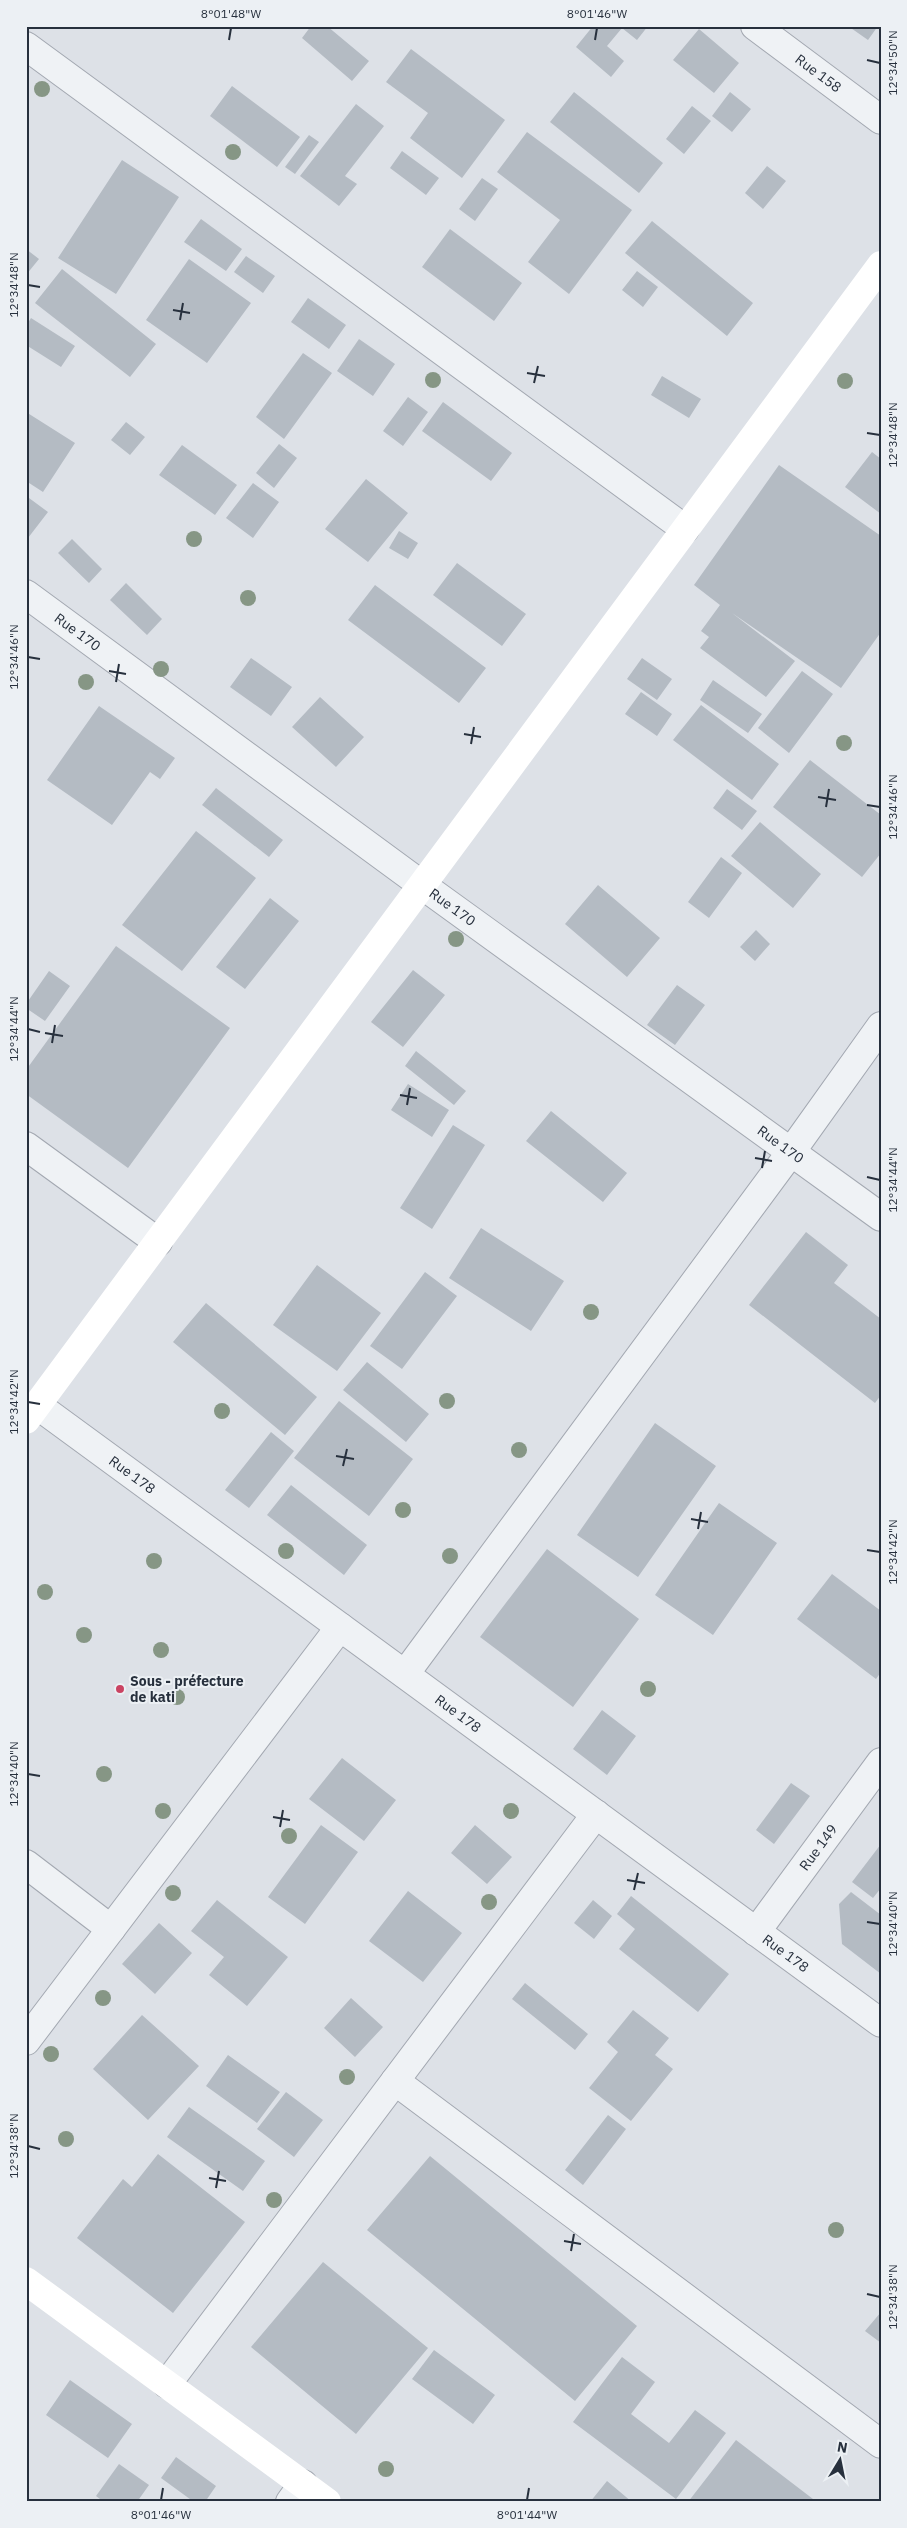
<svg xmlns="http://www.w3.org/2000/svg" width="907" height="2528" font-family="'IBM Plex Sans',sans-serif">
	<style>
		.building { fill: #b4bbc3 }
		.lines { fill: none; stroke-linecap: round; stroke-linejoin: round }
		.street-casing { stroke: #a3a8b1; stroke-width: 30 }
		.street { stroke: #eff2f5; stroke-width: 28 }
		.secondary { stroke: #fff; stroke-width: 28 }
		.tree { fill: #869685 }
		.ticks { fill: none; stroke: #27303d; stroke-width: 2 }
		.poi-dot { fill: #ca4362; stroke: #ecf0f4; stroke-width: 2 }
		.labels { text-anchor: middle; stroke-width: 4; stroke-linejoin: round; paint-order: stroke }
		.street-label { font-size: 14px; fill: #27303d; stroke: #ecf0f4 }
		.poi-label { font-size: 14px; font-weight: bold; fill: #27303d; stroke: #ecf0f4; text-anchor: start }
		.neatline { fill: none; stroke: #27303d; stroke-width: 2 }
		.ticks-label { font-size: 12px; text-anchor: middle; fill: #27303d }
	</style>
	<rect width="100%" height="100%" fill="#dde1e7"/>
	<!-- building -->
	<path class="building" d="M311,26H327L369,61L352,81L302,38Z
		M593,26H648L637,40L622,28L607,46L624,61L611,77L576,47Z
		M848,26H878L868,40Z
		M699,29L739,63L714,93L673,60Z
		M411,49L505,120L462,178L410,138L428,113L386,82Z
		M232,86L300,137L277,167L210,116Z
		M574,92L663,163L639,193L550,122Z
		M730,92L751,109L732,132L712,116Z
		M356,104L384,126L345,176L357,184L339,206L300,176Z
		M692,106L711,121L684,154L666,139Z
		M527,132L632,210L569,294L528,262L560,220L497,172Z
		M309,135L319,142L295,174L285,167Z
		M402,151L439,178L426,195L390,168Z
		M122,160L179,197L116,294L58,258Z
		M767,166L786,181L763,209L745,193Z
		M482,178L498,189L475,221L459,209Z
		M201,219L242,249L226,271L184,242Z
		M652,221L753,303L727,336L625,253Z
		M450,229L522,283L494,321L422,267Z
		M26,249L39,259L26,275Z
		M246,256L275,276L263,293L234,272Z
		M189,259L251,303L207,363L146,320Z
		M62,269L156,344L130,377L35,303Z
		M637,271L658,287L643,307L622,290Z
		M308,298L346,325L329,349L291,322Z
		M31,318L75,346L61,367L26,345V326Z
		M359,339L395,364L373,396L337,371Z
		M303,353L332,373L284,439L256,417Z
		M662,376L701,399L689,418L651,395Z
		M408,397L428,412L403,446L383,431Z
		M443,402L512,453L491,481L422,431Z
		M26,412L75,443L43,492L26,481Z
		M126,422L145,437L130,455L111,440Z
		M279,444L297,458L274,488L256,473Z
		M182,445L237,485L215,515L159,475Z
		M872,452L881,459V514L845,487Z
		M779,465L881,536V632L841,688L732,613L795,661L766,697L700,648L709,637L701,631L720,605L694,585Z
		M366,479L408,513L368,562L325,529Z
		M253,483L279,502L253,538L226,518Z
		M29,498L48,512L28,538L26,537V501Z
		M399,531L418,543L408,559L389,548Z
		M72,539L102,569L89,583L58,553Z
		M457,563L526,614L502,646L433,595Z
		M126,583L162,619L147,635L110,600Z
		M375,585L486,668L459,703L348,620Z
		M251,658L292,687L271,716L230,687Z
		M642,658L672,679L657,700L627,679Z
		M802,671L833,694L789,753L758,728Z
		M713,680L762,714L748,733L700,700Z
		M641,692L672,714L657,736L625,714Z
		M320,697L364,737L336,767L292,727Z
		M701,705L779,764L752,800L673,740Z
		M99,706L175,758L160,779L150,772L112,825L47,780Z
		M810,760L881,815V853L862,877L773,807Z
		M216,788L283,840L269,857L202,805Z
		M727,789L757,811L742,830L713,808Z
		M760,822L821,874L793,908L731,856Z
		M196,831L256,878L182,971L122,925Z
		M721,857L742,873L709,918L688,902Z
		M598,885L660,938L627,977L565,924Z
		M270,898L299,921L245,989L216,967Z
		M756,930L770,944L755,961L740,947Z
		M116,946L230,1028L128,1168L26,1094V1070Z
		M413,970L445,995L403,1047L371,1022Z
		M49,971L70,986L45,1021L26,1008V1004Z
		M677,985L705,1005L675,1045L647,1025Z
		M416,1051L466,1091L454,1105L405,1066Z
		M408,1084L449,1110L432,1137L391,1110Z
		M551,1111L627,1173L603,1202L526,1141Z
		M453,1125L485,1145L432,1229L400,1208Z
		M481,1228L564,1281L531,1331L449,1278Z
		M806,1232L848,1265L834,1283L881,1319V1395L875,1403L749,1305Z
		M317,1265L381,1313L337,1371L273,1325Z
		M425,1272L457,1296L402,1369L370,1346Z
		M206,1303L317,1397L285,1435L173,1342Z
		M367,1362L429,1414L406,1442L343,1390Z
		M339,1401L413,1459L369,1516L294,1458Z
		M655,1423L716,1466L638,1577L577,1535Z
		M271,1432L294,1451L249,1508L225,1490Z
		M291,1485L367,1545L344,1575L267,1515Z
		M719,1503L777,1543L713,1635L655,1595Z
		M547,1549L639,1619L573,1707L480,1637Z
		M832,1574L881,1611V1672L876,1679L797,1619Z
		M602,1710L636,1736L607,1775L573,1749Z
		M342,1758L396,1800L364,1841L309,1799Z
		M791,1783L810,1796L774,1844L756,1830Z
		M321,1825L358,1852L305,1924L268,1897Z
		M475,1825L512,1857L487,1884L451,1853Z
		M881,1844V1888L873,1898L852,1882Z
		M408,1891L462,1933L423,1982L369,1941Z
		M851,1892L881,1915V1974L842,1944L839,1904Z
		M631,1896L729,1974L698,2012L619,1949L635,1929L617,1914Z
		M217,1900L288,1957L247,2006L209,1975L224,1957L191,1931Z
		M593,1900L612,1916L594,1939L574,1923Z
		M159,1923L192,1953L155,1994L122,1964Z
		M525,1983L588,2034L575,2050L512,1999Z
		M351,1998L383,2027L355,2057L324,2028Z
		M633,2010L669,2038L655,2055L673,2069L631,2121L589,2088L618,2052L607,2042Z
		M142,2015L199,2066L148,2120L93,2069Z
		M228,2055L280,2092L257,2123L206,2086Z
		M286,2092L323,2120L294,2157L257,2129Z
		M189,2107L265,2161L243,2191L167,2137Z
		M608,2115L626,2129L583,2185L565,2170Z
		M158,2154L245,2222L173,2313L77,2238L123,2179L132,2187Z
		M430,2156L637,2326L575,2401L367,2230Z
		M323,2262L428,2348L356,2434L251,2347Z
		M881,2312V2343L865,2331Z
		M434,2350L495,2395L473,2424L412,2379Z
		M622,2357L655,2382L631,2414L669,2443L695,2410L726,2433L676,2499L573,2422Z
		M70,2380L132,2424L108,2458L46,2415Z
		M736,2440L813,2499L812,2502H688Z
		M176,2457L216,2486L205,2502H194L161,2478Z
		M119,2464L149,2485L137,2502H104L96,2496Z
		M607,2481L632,2502H590Z"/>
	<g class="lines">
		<defs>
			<g id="street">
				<path id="s1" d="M755,26L881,120"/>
				<path d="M26,46L685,529"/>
				<path id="s2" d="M26,594L422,885L881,1217"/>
				<path d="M26,1146L158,1242"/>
				<path id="s3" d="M37,1405L881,2023"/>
				<path d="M405,1674L791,1152L881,1026"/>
				<path d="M26,1864L111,1929"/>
				<path id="s4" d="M756,1932L881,1762"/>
				<path d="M26,2041L340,1627"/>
				<path d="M395,2081L881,2444"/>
				<path d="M167,2384L596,1814"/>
				<path d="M290,2502L303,2484"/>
			</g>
		</defs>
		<!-- street casing -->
		<use href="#street" class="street-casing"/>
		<!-- street -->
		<use href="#street" class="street"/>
		<!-- secondary -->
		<path class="secondary" d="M26,1420L881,265
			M26,2281L327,2502"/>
	</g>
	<!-- trees -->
	<g class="tree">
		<circle cx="42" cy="89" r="8"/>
		<circle cx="233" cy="152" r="8"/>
		<circle cx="433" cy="380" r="8"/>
		<circle cx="845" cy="381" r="8"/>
		<circle cx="194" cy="539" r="8"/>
		<circle cx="248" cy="598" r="8"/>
		<circle cx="161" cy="669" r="8"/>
		<circle cx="86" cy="682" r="8"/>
		<circle cx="844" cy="743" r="8"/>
		<circle cx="456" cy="939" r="8"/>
		<circle cx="591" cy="1312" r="8"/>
		<circle cx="447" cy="1401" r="8"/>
		<circle cx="222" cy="1411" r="8"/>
		<circle cx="519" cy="1450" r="8"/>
		<circle cx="403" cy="1510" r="8"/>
		<circle cx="286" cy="1551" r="8"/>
		<circle cx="450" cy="1556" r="8"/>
		<circle cx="154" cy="1561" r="8"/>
		<circle cx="45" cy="1592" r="8"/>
		<circle cx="84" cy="1635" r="8"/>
		<circle cx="161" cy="1650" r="8"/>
		<circle cx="648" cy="1689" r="8"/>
		<circle cx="177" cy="1697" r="8"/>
		<circle cx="104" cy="1774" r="8"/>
		<circle cx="163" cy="1811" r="8"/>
		<circle cx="511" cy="1811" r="8"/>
		<circle cx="289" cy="1836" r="8"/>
		<circle cx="173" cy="1893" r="8"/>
		<circle cx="489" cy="1902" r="8"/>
		<circle cx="103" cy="1998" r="8"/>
		<circle cx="51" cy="2054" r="8"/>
		<circle cx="347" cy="2077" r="8"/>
		<circle cx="66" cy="2139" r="8"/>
		<circle cx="274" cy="2200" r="8"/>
		<circle cx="836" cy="2230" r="8"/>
		<circle cx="386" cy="2469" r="8"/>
	</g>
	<!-- ticks -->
	<path class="ticks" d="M229,40L231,28M595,40L597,28M867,60L880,63M28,285L40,287M173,310L190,313M180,320L183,303M527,373L545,376M534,383L538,366M867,433L880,435M28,657L40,659M109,671L126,674M116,682L119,664M464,734L481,737M471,744L474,727M818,797L836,800M867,805L880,807M826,807L829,789M28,1029L40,1032M45,1033L63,1036M52,1043L55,1025M400,1095L417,1098M407,1105L410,1088M755,1158L772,1161M762,1168L765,1151M867,1177L880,1180M28,1402L40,1404M336,1456L354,1459M343,1466L347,1449M691,1519L708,1522M698,1529L701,1512M867,1550L880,1552M28,1774L40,1776M273,1817L290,1820M280,1827L283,1810M627,1880L645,1883M634,1890L638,1873M867,1922L880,1924M28,2146L40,2149M209,2178L226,2181M216,2188L219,2171M564,2241L581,2244M571,2251L574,2234M867,2294L880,2297M161,2500L163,2488M527,2500L529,2488"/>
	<!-- markers -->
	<circle class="poi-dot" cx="120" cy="1689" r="5"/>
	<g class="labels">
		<!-- street labels -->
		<g class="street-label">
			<text dy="5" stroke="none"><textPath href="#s1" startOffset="79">Rue 158</textPath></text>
			<text dy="5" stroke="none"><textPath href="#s2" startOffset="64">Rue 170</textPath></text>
			<text dy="5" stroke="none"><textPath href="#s2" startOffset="529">Rue 170</textPath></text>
			<text dy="5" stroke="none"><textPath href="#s2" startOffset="934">Rue 170</textPath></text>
			<text dy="5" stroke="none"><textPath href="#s3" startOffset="118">Rue 178</textPath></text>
			<text dy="5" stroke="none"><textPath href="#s3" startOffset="522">Rue 178</textPath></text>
			<text dy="5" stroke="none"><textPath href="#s4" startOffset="105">Rue 149</textPath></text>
			<text dy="5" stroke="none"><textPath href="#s3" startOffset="928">Rue 178</textPath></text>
		</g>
		<!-- poi labels -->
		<g class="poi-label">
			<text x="130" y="1686">Sous - préfecture<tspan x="130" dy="16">de kati</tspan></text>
		</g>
	</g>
	<!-- border -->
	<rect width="907" height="2528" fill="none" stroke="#ecf0f4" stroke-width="55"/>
	<!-- north arrow -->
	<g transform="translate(840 2460) rotate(10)" stroke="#ecf0f4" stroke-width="4" paint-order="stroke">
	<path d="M0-4L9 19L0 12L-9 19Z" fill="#27303d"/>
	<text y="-8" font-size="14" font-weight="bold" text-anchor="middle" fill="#27303d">N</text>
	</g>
	<rect x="28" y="28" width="852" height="2472" class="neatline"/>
	<g class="ticks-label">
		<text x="231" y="18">8°01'48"W</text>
		<text x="597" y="18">8°01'46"W</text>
		<text transform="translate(893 63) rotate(-90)" y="4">12°34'50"N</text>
		<text transform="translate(14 285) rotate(-90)" y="4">12°34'48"N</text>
		<text transform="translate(893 435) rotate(-90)" y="4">12°34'48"N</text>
		<text transform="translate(14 657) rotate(-90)" y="4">12°34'46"N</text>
		<text transform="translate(893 807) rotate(-90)" y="4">12°34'46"N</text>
		<text transform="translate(14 1029) rotate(-90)" y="4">12°34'44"N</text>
		<text transform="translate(893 1180) rotate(-90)" y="4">12°34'44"N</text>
		<text transform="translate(14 1402) rotate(-90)" y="4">12°34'42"N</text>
		<text transform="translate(893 1552) rotate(-90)" y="4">12°34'42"N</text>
		<text transform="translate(14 1774) rotate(-90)" y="4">12°34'40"N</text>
		<text transform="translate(893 1924) rotate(-90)" y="4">12°34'40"N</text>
		<text transform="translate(14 2146) rotate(-90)" y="4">12°34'38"N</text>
		<text transform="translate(893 2297) rotate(-90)" y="4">12°34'38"N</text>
		<text x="161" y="2519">8°01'46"W</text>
		<text x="527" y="2519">8°01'44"W</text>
	</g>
</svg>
